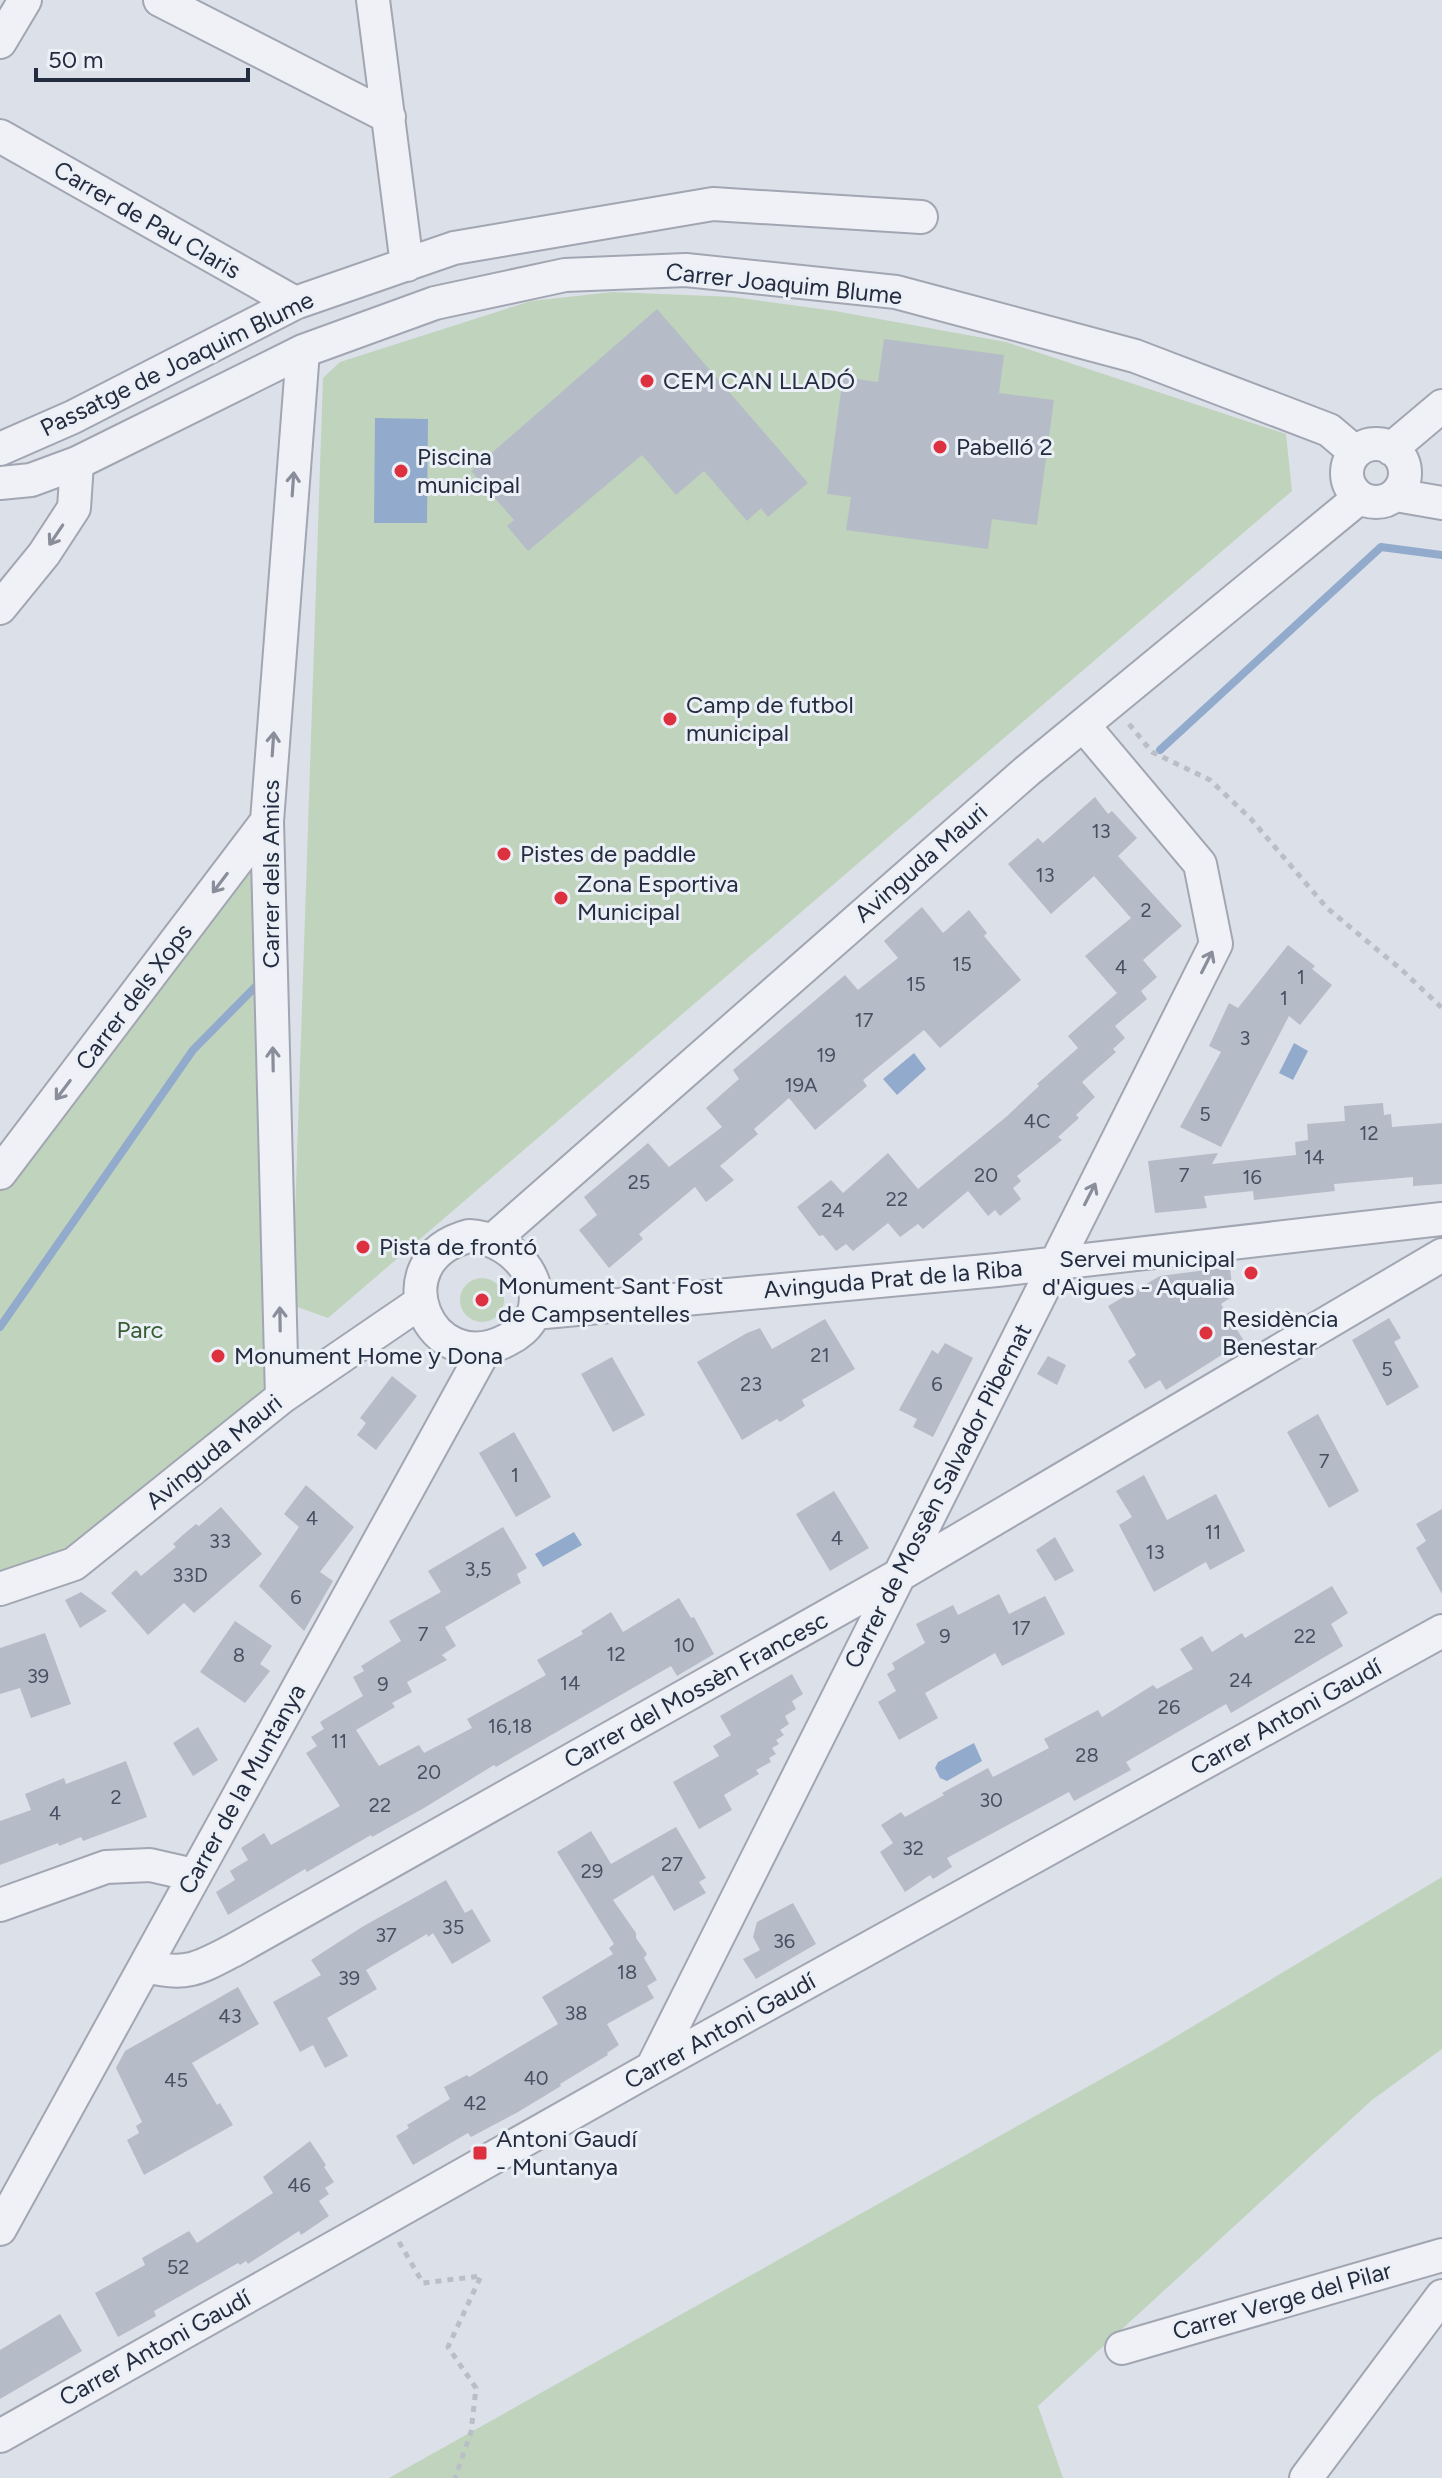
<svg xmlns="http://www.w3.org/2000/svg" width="1442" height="2478" font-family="Figtree,sans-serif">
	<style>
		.green { fill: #c0d3bc }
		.water { fill: #92abcd }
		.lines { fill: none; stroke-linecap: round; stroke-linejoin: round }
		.stream { stroke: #92abcd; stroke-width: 8 }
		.building { fill: #b6bbc8 }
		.minor-casing { stroke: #a1a6b2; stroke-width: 36 }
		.path { stroke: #babec7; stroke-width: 5; stroke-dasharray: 6 6; stroke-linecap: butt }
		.minor { stroke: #eff1f6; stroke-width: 32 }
		.oneway { stroke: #8a8e9b }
		.poi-dot { fill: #dd313f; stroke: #ebeff6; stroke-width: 3 }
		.labels { text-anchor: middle; stroke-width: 6; stroke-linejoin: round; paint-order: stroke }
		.number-label { font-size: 20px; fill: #485062 }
		.street-label { font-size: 24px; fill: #242c40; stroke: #ebeff6 }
		.poi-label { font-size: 24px; fill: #242c40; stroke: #ebeff6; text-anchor: start }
		.park-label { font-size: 24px; fill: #355d30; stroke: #ebeff6 }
	</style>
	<rect width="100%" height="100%" fill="#dce0e8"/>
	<!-- green -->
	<path class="green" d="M613,292L734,297L835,311L1006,342L1286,434L1292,491L328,1318L292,1305L323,378L340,362L531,301Z
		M267,821L282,1397L74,1564L0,1589V1173Z
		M460 1300a22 22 0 1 1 44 0a22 22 0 1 1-44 0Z
		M1442,1877V2049L1372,2100L1038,2406L1063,2478H389L1155,2049Z"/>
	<!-- water -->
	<path class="water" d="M375,418L428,419L427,523H374Z
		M1294,1043L1308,1051L1293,1080L1279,1073Z
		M914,1053L926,1069L897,1095L883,1079Z
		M574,1532L582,1545L543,1567L535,1554Z
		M974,1743L982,1761L947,1781L940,1778L935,1768L938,1762Z"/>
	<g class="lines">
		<!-- stream -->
		<path class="stream" d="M1160,750L1381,547L1442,555
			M0,1327L193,1050L262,980"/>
	</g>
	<!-- building -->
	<path class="building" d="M657,309L808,483L768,517L761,508L747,521L704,471L676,495L642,455L528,551L507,526L514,520L471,471Z
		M884,339L1004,355L999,393L1054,400L1037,525L992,519L988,549L846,530L851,497L827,494L843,377L878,382Z
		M1095,797L1108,814L1112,811L1137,838L1118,856L1182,926L1143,960L1157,977L1141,991L1147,999L1115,1026L1125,1038L1113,1049L1116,1052L1082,1082L1095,1097L1076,1115L1079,1118L1058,1137L1062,1140L1017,1176L1021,1181L1013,1188L1021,1199L1000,1216L995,1210L988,1216L968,1191L923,1229L918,1224L900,1237L888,1223L853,1251L846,1244L836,1251L823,1235L819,1236L797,1207L831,1180L843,1193L888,1153L918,1189L1006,1117L1039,1086L1037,1084L1078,1048L1068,1036L1117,993L1085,956L1131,918L1094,876L1051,914L1008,864L1038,838L1043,843Z
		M922,907L943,933L969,910L987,933L984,936L1021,980L940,1048L924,1030L863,1080L867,1086L815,1130L789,1098L754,1129L758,1134L720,1166L734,1180L706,1202L695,1187L639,1234L643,1239L609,1268L579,1230L597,1215L584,1197L648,1143L669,1167L722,1127L706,1108L739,1079L733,1070L845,975L858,990L898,958L884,941Z
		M1288,945L1315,966L1312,969L1332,985L1300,1025L1289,1016L1221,1147L1180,1127L1221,1052L1209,1046L1229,1003L1238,1008Z
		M1383,1103L1384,1115L1391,1114L1392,1127L1442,1123V1184L1413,1186V1177L1334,1184L1335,1191L1254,1200L1253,1191L1204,1196L1207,1208L1155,1213L1148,1161L1218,1153L1212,1164L1296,1155L1295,1142L1308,1140L1307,1124L1345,1121L1344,1106Z
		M1230,1267L1233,1296L1221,1304L1244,1341L1166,1390L1160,1380L1145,1389L1128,1361L1136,1355L1108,1306L1160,1276Z
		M1389,1318L1401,1338L1394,1342L1419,1387L1387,1406L1352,1340Z
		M825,1319L855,1369L802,1400L805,1406L780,1422L777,1419L742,1440L697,1362L747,1333L760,1328L772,1349Z
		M945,1343L973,1358L933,1437L913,1427L917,1419L899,1410L932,1350L938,1354Z
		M1048,1356L1066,1365L1057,1385L1037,1374Z
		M612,1357L645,1415L613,1432L581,1374Z
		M392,1376L417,1396L376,1450L357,1435L366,1423L360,1418Z
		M1318,1414L1359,1491L1329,1508L1287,1432Z
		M514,1432L551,1497L516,1517L479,1453Z
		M1144,1475L1167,1520L1216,1494L1245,1551L1210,1570L1206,1562L1154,1592L1119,1525L1132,1517L1116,1491Z
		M306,1485L354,1527L320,1572L333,1581L304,1631L259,1586L299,1527L284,1514Z
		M834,1491L869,1548L830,1571L796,1514Z
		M221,1507L262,1554L194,1613L184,1603L148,1635L111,1593L136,1570L141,1576L176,1547L173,1544L184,1534L196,1524L199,1526Z
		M1442,1509V1594L1416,1548L1426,1541L1416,1524Z
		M503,1527L527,1568L517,1574L521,1583L445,1627L456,1646L442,1655L447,1660L407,1682L412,1692L392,1703L395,1707L356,1730L379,1766L419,1745L424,1753L472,1728L467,1719L546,1675L537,1660L583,1634L581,1631L611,1612L623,1632L679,1598L691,1618L694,1617L714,1654L677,1676L671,1666L496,1767L494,1765L424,1808L372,1837L371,1835L307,1872L305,1869L228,1915L216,1892L235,1880L230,1871L248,1860L241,1848L264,1833L271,1845L340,1806L306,1753L317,1746L311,1737L324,1729L320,1722L363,1696L353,1677L364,1671L361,1666L401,1641L389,1621L441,1592L428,1571Z
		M1055,1537L1074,1571L1055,1581L1036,1550Z
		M1332,1586L1348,1613L1331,1624L1343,1646L1231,1713L1226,1704L1126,1762L1131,1770L1074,1801L1069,1792L947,1858L952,1867L933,1879L930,1875L905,1892L880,1852L893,1843L881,1825L901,1812L905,1817L944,1795L942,1793L988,1768L993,1777L1049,1748L1044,1739L1098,1710L1102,1717L1153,1685L1157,1689L1193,1669L1180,1649L1202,1636L1212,1652L1242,1633L1245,1638Z
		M81,1592L107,1611L80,1628L65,1600Z
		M999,1594L1009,1614L1045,1596L1065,1634L1002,1666L995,1653L925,1693L938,1718L899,1740L878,1702L896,1691L887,1674L895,1669L892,1663L925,1643L916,1624L953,1605L958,1615Z
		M235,1621L272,1646L260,1664L270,1671L245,1703L200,1672Z
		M45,1633L71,1704L31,1718L20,1688L0,1694V1648Z
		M792,1674L803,1694L792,1701L796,1709L785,1716L789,1724L780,1730L784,1735L776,1740L779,1744L772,1748L776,1754L769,1758L771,1762L756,1770L759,1774L724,1795L732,1810L699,1829L673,1782L719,1756L713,1746L731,1735L720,1716Z
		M198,1727L218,1760L193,1776L173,1743Z
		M126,1761L147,1817L83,1841L81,1837L59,1846L58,1843L0,1865V1821L31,1810L25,1794L64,1778L66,1784Z
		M676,1827L706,1878L699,1882L706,1893L674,1911L653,1875L613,1900L636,1933V1938L647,1954L644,1958L657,1980L647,1986L654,1998L607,2024L619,2045L607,2053L608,2055L560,2084L561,2086L518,2112L471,2137L468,2133L413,2165L396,2136L409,2128L407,2125L450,2099L444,2087L467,2075L469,2077L558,2024L542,1997L613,1954L609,1948L614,1944L557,1852L591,1831L611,1864Z
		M446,1880L465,1913L472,1909L491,1941L452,1964L433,1933L428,1937L427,1934L366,1970L377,1989L327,2018L348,2056L325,2068L313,2045L300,2052L273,2002L321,1975L311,1960L362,1927Z
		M793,1903L816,1944L756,1979L743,1959L760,1950L753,1937L757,1922Z
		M238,1987L259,2024L192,2063L217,2105L220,2103L233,2125L144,2175L127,2140L139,2133L136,2126L142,2122L116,2068L125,2051Z
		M310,2141L326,2165L324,2167L334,2182L325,2188L329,2194L319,2201L329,2216L301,2235L299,2231L248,2264L246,2261L240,2265L238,2263L154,2311L156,2316L118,2337L95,2293L145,2265L142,2258L189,2231L197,2243L273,2193L263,2177Z
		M60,2314L82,2351L0,2399V2350Z"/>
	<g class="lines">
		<defs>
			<path id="minor" d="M160,0L389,117
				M373,0L407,265
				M0,42L25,0
				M0,136L295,303
				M1347 473a29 29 0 1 1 58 0a29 29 0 1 1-58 0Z
				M0,449L73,417L295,303L454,248L713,204L921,217
				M1391,449L1442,406
				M0,483L31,480L77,463L303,351L435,303L565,275L686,270L896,292L1135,356L1329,430L1355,452
				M1396,495L1442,503
				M0,608L44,554L74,508L77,463
				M0,1173L267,821
				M469,1236C506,1237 547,1275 533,1315C529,1326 517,1335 507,1340C429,1381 378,1260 469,1236Z
				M493,1240L1027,771L1359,498
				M534,1313L997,1270L1442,1219
				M282,1397L267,821L303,351
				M0,1589L74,1564L282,1397L421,1302
				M0,1905L106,1867L150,1865L194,1875
				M147,1966C185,1977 200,1968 234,1950L896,1577L1442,1255
				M652,2068L1216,944L1200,864L1084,726
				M0,2229L485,1349
				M1122,2348L1442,2255
				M0,2436L652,2068L1442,1631
				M1306,2478L1442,2296"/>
		</defs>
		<!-- minor casing -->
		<use href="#minor" class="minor-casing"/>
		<!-- path -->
		<path class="path" d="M1129,724L1152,752L1210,780L1251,819L1327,908L1403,971L1442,1008
			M399,2242L423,2283L481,2276L448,2347L476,2388L471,2432L455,2478"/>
		<!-- minor -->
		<use href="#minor" class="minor"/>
	</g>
	<!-- one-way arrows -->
	<defs><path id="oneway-shaft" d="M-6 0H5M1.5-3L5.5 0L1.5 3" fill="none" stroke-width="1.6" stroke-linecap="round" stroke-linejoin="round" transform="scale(2)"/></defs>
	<g class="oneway">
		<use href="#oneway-shaft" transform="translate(293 484) rotate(-86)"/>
		<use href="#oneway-shaft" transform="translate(56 535) rotate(124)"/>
		<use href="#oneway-shaft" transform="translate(273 744) rotate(-86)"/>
		<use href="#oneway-shaft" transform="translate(220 883) rotate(127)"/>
		<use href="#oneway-shaft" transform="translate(1207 962) rotate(-63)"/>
		<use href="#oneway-shaft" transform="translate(273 1059) rotate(-91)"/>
		<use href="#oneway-shaft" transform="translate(63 1090) rotate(127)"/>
		<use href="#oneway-shaft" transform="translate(1090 1194) rotate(-63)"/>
		<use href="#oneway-shaft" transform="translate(280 1319) rotate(-91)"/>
	</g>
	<!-- markers -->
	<g class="poi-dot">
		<circle cx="647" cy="381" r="8"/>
		<circle cx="940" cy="447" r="8"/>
		<circle cx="401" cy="471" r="8"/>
		<circle cx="670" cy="719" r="8"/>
		<circle cx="504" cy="854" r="8"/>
		<circle cx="561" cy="898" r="8"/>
		<circle cx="363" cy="1247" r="8"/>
		<circle cx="1251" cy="1273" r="8"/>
		<circle cx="482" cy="1300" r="8"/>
		<circle cx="1206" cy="1333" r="8"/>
		<circle cx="218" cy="1356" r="8"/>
		<rect x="472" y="2145" width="16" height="16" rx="4"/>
	</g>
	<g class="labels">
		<!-- number labels -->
		<g class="number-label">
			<text x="1101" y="838">13</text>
			<text x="1045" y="882">13</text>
			<text x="1146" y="917">2</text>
			<text x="962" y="971">15</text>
			<text x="1121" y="974">4</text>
			<text x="1301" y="984">1</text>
			<text x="916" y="991">15</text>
			<text x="1284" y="1005">1</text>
			<text x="864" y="1027">17</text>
			<text x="1245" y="1045">3</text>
			<text x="826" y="1062">19</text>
			<text x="801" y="1092">19A</text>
			<text x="1205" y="1121">5</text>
			<text x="1037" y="1128">4C</text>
			<text x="1369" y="1140">12</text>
			<text x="1314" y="1164">14</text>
			<text x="986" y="1182">20</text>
			<text x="1184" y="1182">7</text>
			<text x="1252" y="1184">16</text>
			<text x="639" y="1189">25</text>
			<text x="897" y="1206">22</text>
			<text x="833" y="1217">24</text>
			<text x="820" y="1362">21</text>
			<text x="1387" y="1376">5</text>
			<text x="751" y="1391">23</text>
			<text x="937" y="1391">6</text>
			<text x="1324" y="1468">7</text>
			<text x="515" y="1482">1</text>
			<text x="312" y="1525">4</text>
			<text x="1213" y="1539">11</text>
			<text x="837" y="1545">4</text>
			<text x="220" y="1548">33</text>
			<text x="1155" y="1559">13</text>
			<text x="478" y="1576">3,5</text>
			<text x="190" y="1582">33D</text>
			<text x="296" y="1604">6</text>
			<text x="1021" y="1635">17</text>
			<text x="423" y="1641">7</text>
			<text x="945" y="1643">9</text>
			<text x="1305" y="1643">22</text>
			<text x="684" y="1652">10</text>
			<text x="616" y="1661">12</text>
			<text x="239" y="1662">8</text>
			<text x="38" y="1683">39</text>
			<text x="1241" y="1687">24</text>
			<text x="570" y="1690">14</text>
			<text x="383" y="1691">9</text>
			<text x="1169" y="1714">26</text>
			<text x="510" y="1733">16,18</text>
			<text x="339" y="1748">11</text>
			<text x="1087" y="1762">28</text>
			<text x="429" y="1779">20</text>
			<text x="116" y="1804">2</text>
			<text x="991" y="1807">30</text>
			<text x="380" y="1812">22</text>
			<text x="55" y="1820">4</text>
			<text x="913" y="1855">32</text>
			<text x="672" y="1871">27</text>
			<text x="592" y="1878">29</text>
			<text x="453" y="1934">35</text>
			<text x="386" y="1942">37</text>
			<text x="784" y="1948">36</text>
			<text x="627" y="1979">18</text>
			<text x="349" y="1985">39</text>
			<text x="576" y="2020">38</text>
			<text x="230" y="2023">43</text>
			<text x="536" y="2085">40</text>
			<text x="176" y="2087">45</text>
			<text x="475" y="2110">42</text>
			<text x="299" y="2192">46</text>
			<text x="178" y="2274">52</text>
		</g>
		<!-- street labels -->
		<g class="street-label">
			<text transform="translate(147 220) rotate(30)" y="8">Carrer de Pau Claris</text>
			<text transform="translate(784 284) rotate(6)" y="8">Carrer Joaquim Blume</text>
			<text transform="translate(177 364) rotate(-26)" y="8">Passatge de Joaquim Blume</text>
			<text transform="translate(921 863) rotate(-41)" y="8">Avinguda Mauri</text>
			<text transform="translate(271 874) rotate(-90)" y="8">Carrer dels Amics</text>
			<text transform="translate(134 997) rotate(-53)" y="8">Carrer dels Xops</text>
			<text transform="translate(893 1279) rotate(-5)" y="8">Avinguda Prat de la Riba</text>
			<text transform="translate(214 1452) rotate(-39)" y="8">Avinguda Mauri</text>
			<text transform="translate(938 1496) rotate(-63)" y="8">Carrer de Mossèn Salvador Pibernat</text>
			<text transform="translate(696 1690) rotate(-29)" y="8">Carrer del Mossèn Francesc</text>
			<text transform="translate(1286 1717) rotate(-29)" y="8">Carrer Antoni Gaudí</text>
			<text transform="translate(242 1789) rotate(-61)" y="8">Carrer de la Muntanya</text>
			<text transform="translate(720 2031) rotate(-29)" y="8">Carrer Antoni Gaudí</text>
			<text transform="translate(1282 2301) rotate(-16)" y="8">Carrer Verge del Pilar</text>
			<text transform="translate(155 2348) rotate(-29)" y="8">Carrer Antoni Gaudí</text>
		</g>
		<!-- poi labels -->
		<g class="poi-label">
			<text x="663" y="389">CEM CAN LLADÓ</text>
			<text x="956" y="455">Pabelló 2</text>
			<text x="417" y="465">Piscina<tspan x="417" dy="28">municipal</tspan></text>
			<text x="686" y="713">Camp de futbol<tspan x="686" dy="28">municipal</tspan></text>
			<text x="520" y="862">Pistes de paddle</text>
			<text x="577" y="892">Zona Esportiva<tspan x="577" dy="28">Municipal</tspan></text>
			<text x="379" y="1255">Pista de frontó</text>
			<text x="1235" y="1267" text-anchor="end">Servei municipal<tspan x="1235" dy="28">d'Aigues - Aqualia</tspan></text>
			<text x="498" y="1294">Monument Sant Fost<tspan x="498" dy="28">de Campsentelles</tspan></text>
			<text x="1222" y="1327">Residència<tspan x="1222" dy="28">Benestar</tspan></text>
			<text x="234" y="1364">Monument Home y Dona</text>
			<text x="496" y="2147">Antoni Gaudí<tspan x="496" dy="28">- Muntanya</tspan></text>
		</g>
		<!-- park labels -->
		<g class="park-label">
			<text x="140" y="1338">Parc</text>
		</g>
	</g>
	<!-- scale -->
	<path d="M36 68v12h212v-12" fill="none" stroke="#242c40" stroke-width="4"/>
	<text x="48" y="68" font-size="24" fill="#242c40" stroke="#ebeff6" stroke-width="6" paint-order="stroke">50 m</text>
</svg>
